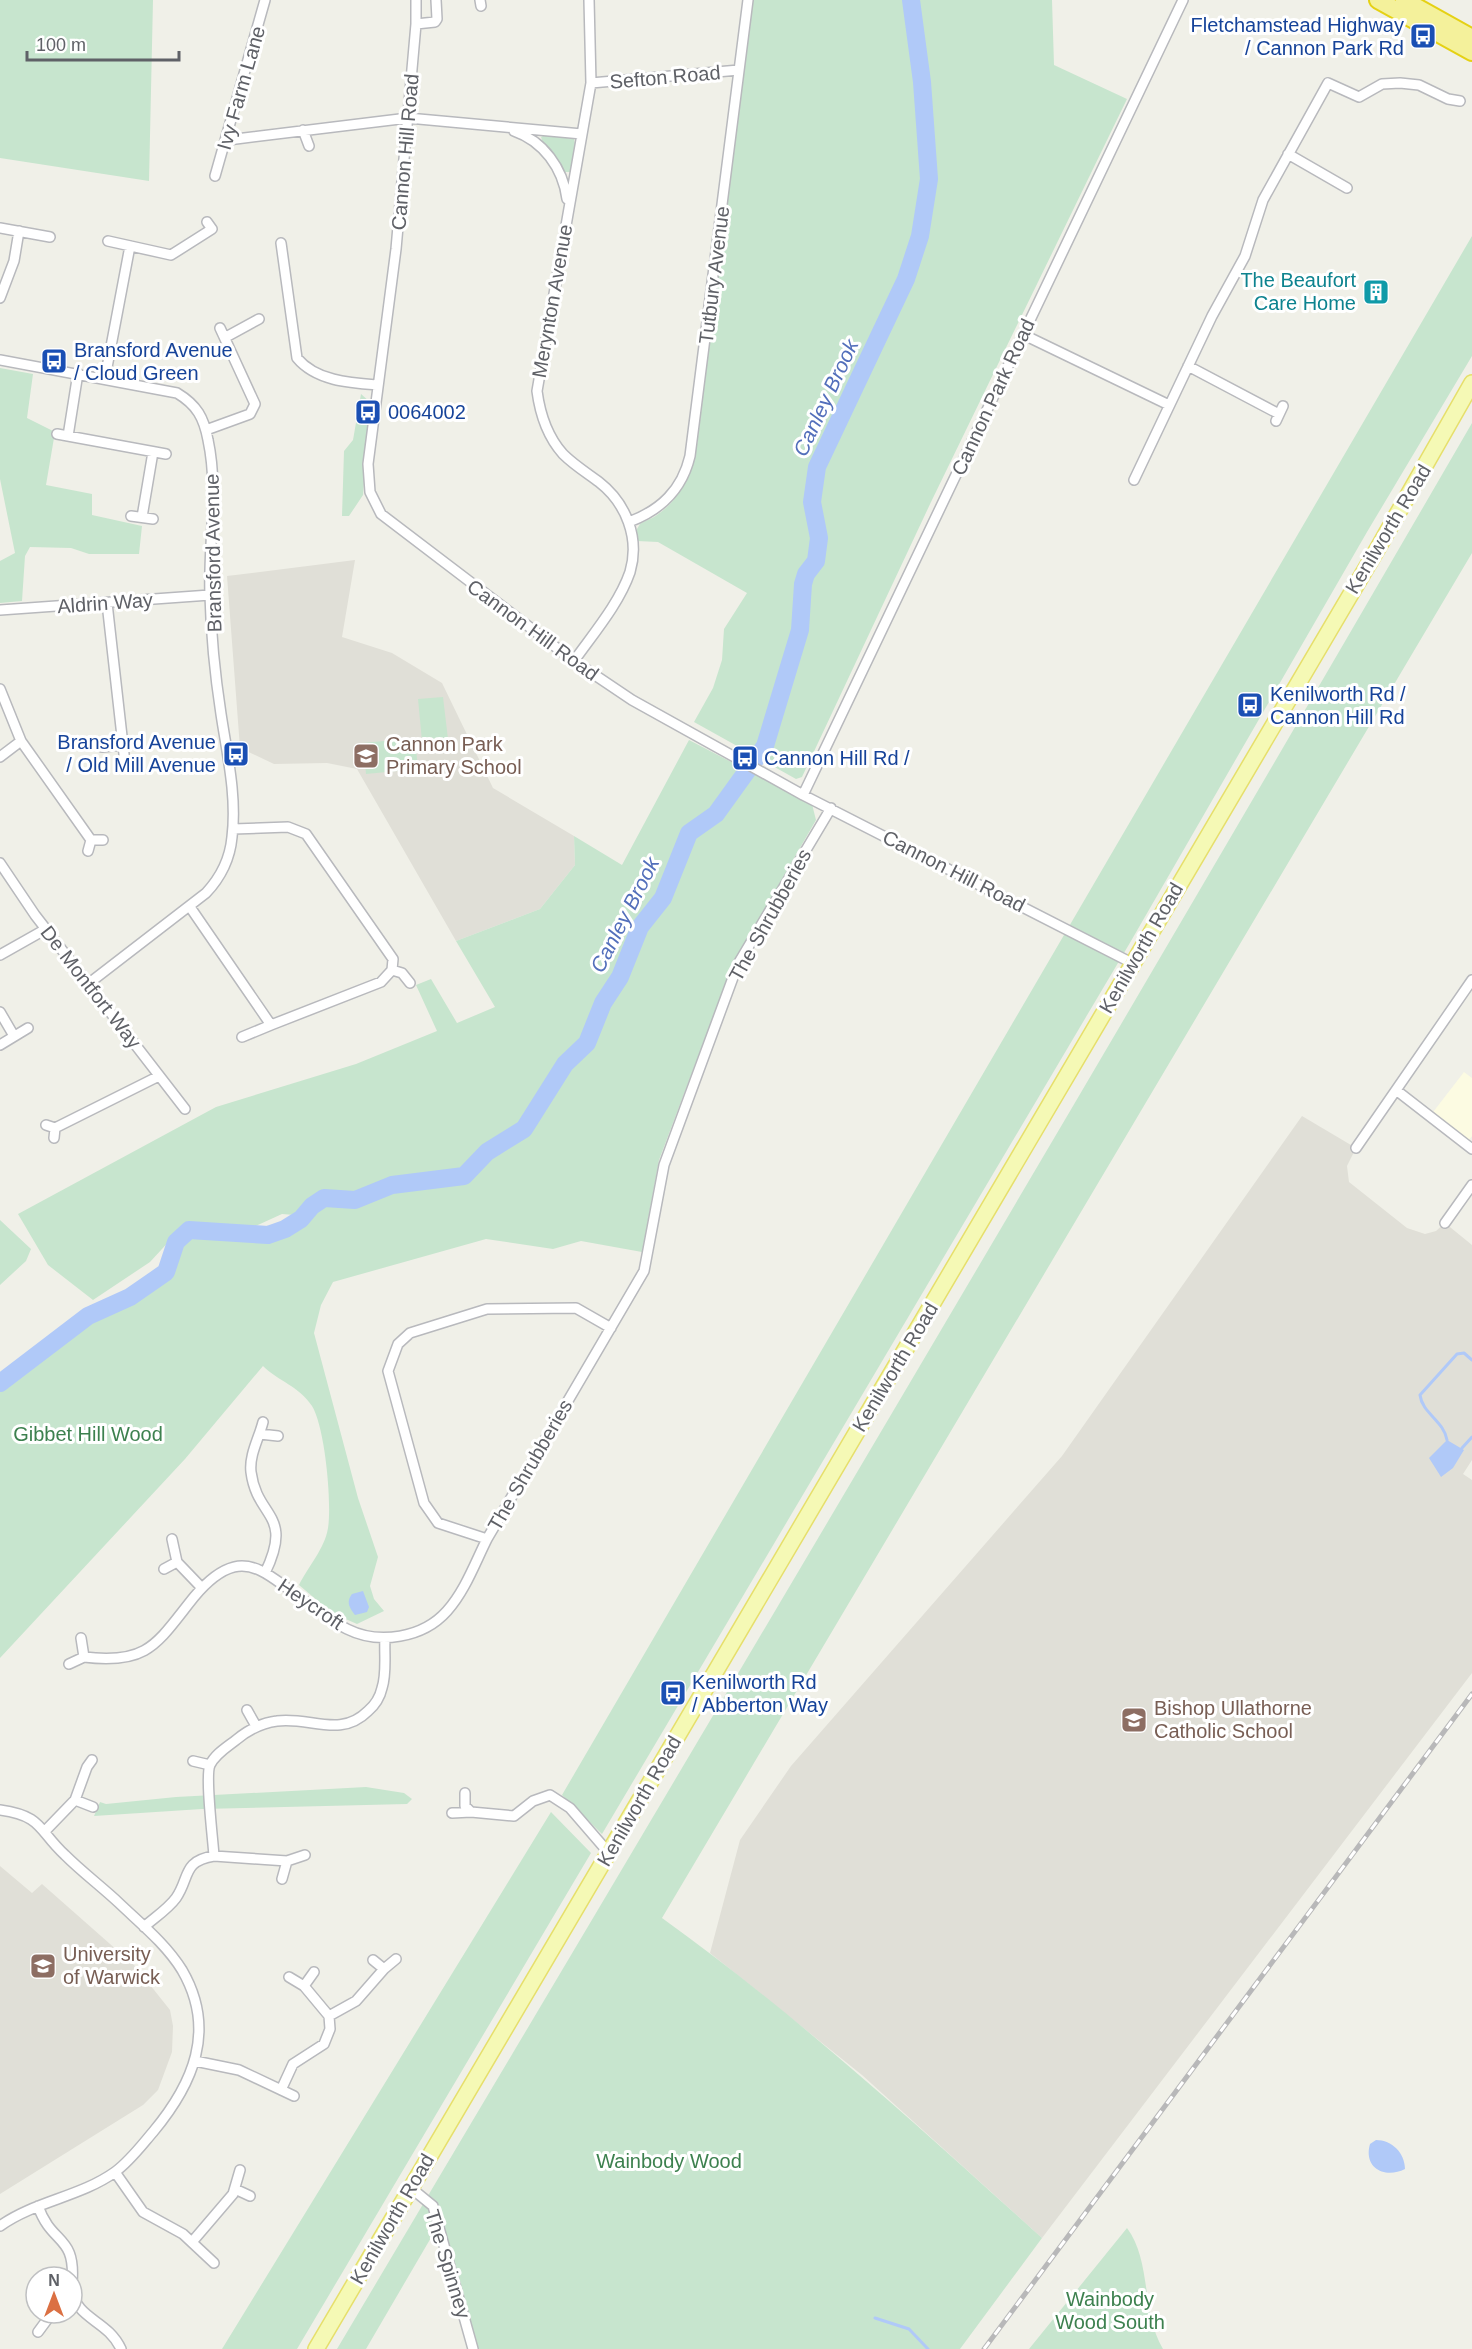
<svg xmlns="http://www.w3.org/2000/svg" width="1472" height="2349" font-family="Helvetica,sans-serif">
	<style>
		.commercial { fill: #fcfbe2 }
		.education { fill: #e0dfd7 }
		.green { fill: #c7e5ce }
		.water { fill: #b0c9f8 }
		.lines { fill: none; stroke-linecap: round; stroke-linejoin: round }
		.stream { stroke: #b0c9f8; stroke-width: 3 }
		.river { stroke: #b0c9f8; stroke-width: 18 }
		.street-casing { stroke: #b8b9bd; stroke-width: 12 }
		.primary-casing { stroke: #e6df6b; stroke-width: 18 }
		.highway-casing { stroke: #e5d114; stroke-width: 20 }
		.street { stroke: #fff; stroke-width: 9 }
		.primary { stroke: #f5f9b5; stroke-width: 15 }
		.highway { stroke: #f4f19b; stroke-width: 16 }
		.rail-casing { stroke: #b8b8b9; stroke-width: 5 }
		.rail { stroke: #fff; stroke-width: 3; stroke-dasharray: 9; stroke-linecap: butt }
		.labels { text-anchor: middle; stroke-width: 6; stroke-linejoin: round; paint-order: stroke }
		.transit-label { font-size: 20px; fill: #164399; stroke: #fff; text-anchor: start }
		.street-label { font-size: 20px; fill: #5f6167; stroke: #fff }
		.culture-label { font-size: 20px; fill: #0d838f; stroke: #fff; text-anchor: end }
		.education-label { font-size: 20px; fill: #785e54; stroke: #fff; text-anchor: start }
		.park-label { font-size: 20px; fill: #3d814f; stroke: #fff }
		.water-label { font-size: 21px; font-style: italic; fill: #536fbb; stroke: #fff }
	</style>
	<rect width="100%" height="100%" fill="#f0f0e8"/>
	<!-- commercial -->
	<path class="commercial" d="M1464,1072L1472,1078V1136L1466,1144L1430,1116Z"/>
	<!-- education -->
	<path class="education" d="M355,560L342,637L392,653L442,683L493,788L574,836L575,865L540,909L456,941L357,769L327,763L274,764L240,748L227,576Z
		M1302,1116L1356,1148L1347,1166L1349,1182L1407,1228L1425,1234L1436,1231L1445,1223L1472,1245V1460L1463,1474L1472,1480V1673L1042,2238L862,2075L710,1953L740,1840L791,1766L1062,1456Z
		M0,1866L32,1893L42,1884L135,1966L170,2010L173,2026L172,2052L158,2090L143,2105L0,2194Z"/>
	<!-- green -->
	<path class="green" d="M0,0H153L149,181L0,158Z
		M752,0H1052L1054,65L1127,99L931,502L802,777L796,779L694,722L713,688L722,660L724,629L747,593L658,542L637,541V529L640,524C646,520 652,519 657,515C682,498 690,473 697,445Z
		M545,135L574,139L575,144L570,172H563C558,159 544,149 541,137Z
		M1472,236V356L1367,532L1131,941L602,1834L562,1795Z
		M0,368L33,374L27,418L55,432L46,485L92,494V515L142,526L139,554H89L71,548L30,547L25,556L22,601L0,603V561L15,553L0,479Z
		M361,394L370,402L363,495L349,516H342L344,451L353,440Z
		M1472,423V553L662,1918C797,2015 919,2127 1042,2238L960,2349H473L439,2224L366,2349H337C718,1708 1098,1068 1472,423Z
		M443,697L448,739L422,741L418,699Z
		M415,738L418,769L366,774L363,743Z
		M689,740L812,804L816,820L733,964L659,1160L642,1252L581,1241L553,1249L486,1239L333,1282L321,1305L314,1333L358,1498L378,1557L370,1586L374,1599L384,1611L357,1624L332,1613L299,1585C308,1567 325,1548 328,1528C332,1503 325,1427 312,1406C299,1386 278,1381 263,1366L185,1459L0,1658V1389L92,1319L131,1302L170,1276L179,1244L191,1232C230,1236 278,1249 307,1216L282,1214L251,1228L185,1224L150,1262L93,1300L48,1265L18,1214L216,1107L356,1064L437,1031L416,985L431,979L457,1023L495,1007L456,941L540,909L575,865L574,836L622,865Z
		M0,1220L31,1249L26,1261L0,1285Z
		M366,1787L404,1793L412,1799L407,1804L202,1809L94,1816L100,1802L106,1804L176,1797Z
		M551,1812L591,1853L297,2349H222Z
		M1127,2228C1152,2262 1141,2312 1163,2349H1029Z"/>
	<!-- water -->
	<path class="water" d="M1447,1440L1464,1450L1453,1468L1441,1477L1429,1458Z
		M363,1591L369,1607L367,1612L355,1615C349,1607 346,1602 352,1594Z
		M1376,2140C1392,2140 1405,2153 1405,2169C1385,2179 1363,2168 1370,2144Z"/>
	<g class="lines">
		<!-- stream -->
		<path class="stream" d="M1447,1440C1444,1421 1422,1413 1420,1395L1457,1354L1464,1353L1472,1360
			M1462,1448L1472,1437
			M875,2318L909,2329L928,2349"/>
		<!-- river -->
		<path class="river" d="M0,1383L88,1316L130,1297L166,1272L176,1242L189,1230L268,1235L285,1229L301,1219L312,1206L324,1198L355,1200L392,1185L464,1176L487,1152L524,1129L565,1064L587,1043L603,1003L620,977L640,927L663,898L689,833L716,814L765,746L800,630L803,584L806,574L816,561L819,538L812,502L817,467L906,279L920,236L929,179L922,82L911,0"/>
		<defs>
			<path id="street" d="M416,0V24L396,249L368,464L370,492L381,514L574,661L632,700L803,795L1132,963
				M480,0L481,6
				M416,24L435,22L437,19L436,0
				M591,83L739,70
				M303,130L309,146
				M514,131C543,141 563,168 567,199
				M228,140L408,118L582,134
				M1288,154L1347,188
				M215,176L265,0
				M0,228L50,237
				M108,241L171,255L212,229L207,222
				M281,243L297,358C316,381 350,383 378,385
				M0,298L14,261L19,231
				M1022,334L1169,405
				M226,337L259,319
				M0,360L177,393C197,405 204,418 208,440C219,491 208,544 210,595C211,634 215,675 221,714C227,754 237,796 232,837C230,859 221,877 206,893L88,984
				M1188,366L1279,414
				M105,378L130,246
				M1276,421L1283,406
				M206,430L250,414L255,404L220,328
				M57,434L166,454
				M68,436L78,373
				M1134,480L1212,316L1245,256L1263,200L1328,83L1359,97L1382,84L1400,83L1419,85L1448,99L1460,101
				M131,516L153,519
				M142,517L153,452
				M629,522C661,510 682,490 690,456L748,0
				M107,603L125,763
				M0,610L210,595
				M574,661C593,634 619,604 630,572C640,538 626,503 599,482C587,473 574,465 563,454C547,436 540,414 537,391L591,83L589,0
				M0,689L21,741L0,757
				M21,741L91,840
				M102,747L123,745
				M803,795L1183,0
				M233,829L288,827L306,834L393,959L392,970L402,973L410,983
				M88,851L91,840H103
				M0,863L35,915L185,1109
				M190,907L271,1025L381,982L392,970
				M0,955L46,929
				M0,1012L14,1036
				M242,1037L271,1025
				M0,1045L28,1028
				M1396,1090L1472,1149
				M46,1125L55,1128L54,1138
				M55,1128L159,1076
				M1356,1148L1472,980
				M1445,1223L1472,1185
				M263,1422C259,1438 249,1455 251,1472C257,1519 294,1513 265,1573
				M260,1434L278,1436
				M487,1539L438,1523L424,1503L388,1371L398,1344L410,1333L487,1309L576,1308L611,1328
				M177,1562L201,1587
				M164,1569L177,1562L172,1539
				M84,1657C149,1665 157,1643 194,1597C204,1585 218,1571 234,1567C254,1562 272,1577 287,1588C307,1602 326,1618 347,1629C379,1645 423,1638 447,1611C465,1591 475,1563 487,1539L644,1271L664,1165L738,964L831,808
				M69,1664L84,1657L81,1638
				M247,1710L256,1726
				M193,1761L210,1765
				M465,1793V1806L471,1812L514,1816L533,1801L550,1795L570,1808L608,1852
				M75,1800L87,1767L92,1760
				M0,1810C43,1816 38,1830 65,1855C82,1872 102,1887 119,1903C141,1924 166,1944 182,1970C217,2030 193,2084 153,2132C141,2146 130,2161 115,2172C80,2197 35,2201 0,2226
				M452,1813L471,1812
				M46,1830L75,1800L93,1807
				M214,1856C213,1840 205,1776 210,1765C215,1754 227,1747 236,1740C248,1730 261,1723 277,1721C309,1716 340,1739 368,1711C375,1705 380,1697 382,1688C387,1673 384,1654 385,1638
				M282,1879L287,1861L305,1855
				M144,1927C154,1918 168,1909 176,1898C190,1878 182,1861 214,1856L287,1861
				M373,1960L384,1969L396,1959
				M289,1977L304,1986L314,1972
				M329,2016L356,2001L384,1969
				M195,2061L239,2070L294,2096
				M281,2090L293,2064L324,2044L330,2029L329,2016L304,1986
				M115,2172L143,2212L183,2234L214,2263
				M411,2188L433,2206L473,2349
				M235,2189L250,2196
				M38,2206C52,2246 76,2234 72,2283
				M192,2242L233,2194L240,2170
				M72,2289C76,2320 107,2319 121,2349
				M38,2332L52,2313"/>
			<path id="primary" d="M316,2349L1378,548L1472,383"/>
			<path id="highway" d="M1378,0L1472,52
				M1404,0L1472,38"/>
		</defs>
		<!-- street casing -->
		<use href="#street" class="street-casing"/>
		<!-- primary casing -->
		<use href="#primary" class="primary-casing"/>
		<!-- highway casing -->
		<use href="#highway" class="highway-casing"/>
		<!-- street -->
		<use href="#street" class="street"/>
		<!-- primary -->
		<use href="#primary" class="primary"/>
		<!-- highway -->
		<use href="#highway" class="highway"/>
		<defs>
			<path id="rail" d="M984,2349L1472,1694"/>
		</defs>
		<!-- rail casing -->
		<use href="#rail" class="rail-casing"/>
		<!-- rail -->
		<use href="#rail" class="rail"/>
	</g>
	<!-- icons -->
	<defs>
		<symbol id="bus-square" viewBox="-11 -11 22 22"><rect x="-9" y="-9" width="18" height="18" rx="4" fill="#1a4fb4" stroke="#fff"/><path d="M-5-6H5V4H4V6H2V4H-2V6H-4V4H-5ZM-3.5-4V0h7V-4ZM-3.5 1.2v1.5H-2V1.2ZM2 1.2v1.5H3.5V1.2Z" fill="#fff"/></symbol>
		<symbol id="building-square" viewBox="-11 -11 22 22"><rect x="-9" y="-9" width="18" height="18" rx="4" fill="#0f9aa8" stroke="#fff"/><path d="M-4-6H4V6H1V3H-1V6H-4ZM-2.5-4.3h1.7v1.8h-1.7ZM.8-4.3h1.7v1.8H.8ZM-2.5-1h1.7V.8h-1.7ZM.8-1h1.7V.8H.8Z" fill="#fff"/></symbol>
		<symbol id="school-square" viewBox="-11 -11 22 22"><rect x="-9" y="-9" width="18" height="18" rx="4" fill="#8d6e63" stroke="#fff"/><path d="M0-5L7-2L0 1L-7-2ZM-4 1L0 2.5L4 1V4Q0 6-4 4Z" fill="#fff"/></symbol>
		<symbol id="university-square" viewBox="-11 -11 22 22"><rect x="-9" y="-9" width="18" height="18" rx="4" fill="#8d6e63" stroke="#fff"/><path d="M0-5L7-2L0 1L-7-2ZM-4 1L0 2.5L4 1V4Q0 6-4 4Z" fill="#fff"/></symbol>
	</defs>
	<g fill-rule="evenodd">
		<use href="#bus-square" x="1408" y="21" width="30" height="30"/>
		<use href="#building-square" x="1361" y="277" width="30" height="30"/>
		<use href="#bus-square" x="39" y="346" width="30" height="30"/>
		<use href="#bus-square" x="353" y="397" width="30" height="30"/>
		<use href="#bus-square" x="1235" y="690" width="30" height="30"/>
		<use href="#bus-square" x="221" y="739" width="30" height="30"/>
		<use href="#school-square" x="351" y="741" width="30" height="30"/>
		<use href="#bus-square" x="730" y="743" width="30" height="30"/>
		<use href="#bus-square" x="658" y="1678" width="30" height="30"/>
		<use href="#school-square" x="1119" y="1705" width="30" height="30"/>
		<use href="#university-square" x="28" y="1951" width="30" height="30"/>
	</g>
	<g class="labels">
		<!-- transit labels -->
		<g class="transit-label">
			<text x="1404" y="32" text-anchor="end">Fletchamstead Highway<tspan x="1404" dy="23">/ Cannon Park Rd</tspan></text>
			<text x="74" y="357">Bransford Avenue<tspan x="74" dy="23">/ Cloud Green</tspan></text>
			<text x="388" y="419">0064002</text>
			<text x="1270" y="701">Kenilworth Rd /<tspan x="1270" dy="23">Cannon Hill Rd</tspan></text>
			<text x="216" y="749" text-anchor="end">Bransford Avenue<tspan x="216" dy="23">/ Old Mill Avenue</tspan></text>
			<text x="764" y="765">Cannon Hill Rd /</text>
			<text x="692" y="1689">Kenilworth Rd<tspan x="692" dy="23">/ Abberton Way</tspan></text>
		</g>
		<!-- street labels -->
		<g class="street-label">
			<text transform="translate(665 77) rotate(-5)" y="7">Sefton Road</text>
			<text transform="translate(241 88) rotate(-74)" y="7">Ivy Farm Lane</text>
			<text transform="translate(405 152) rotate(-85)" y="7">Cannon Hill Road</text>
			<text transform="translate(714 275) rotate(-83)" y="7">Tutbury Avenue</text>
			<text transform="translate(552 301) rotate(-80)" y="7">Merynton Avenue</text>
			<text transform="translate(993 397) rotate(-65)" y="7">Cannon Park Road</text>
			<text transform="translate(1388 529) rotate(-59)" y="7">Kenilworth Road</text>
			<text transform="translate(213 553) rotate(-91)" y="7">Bransford Avenue</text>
			<text transform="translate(105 603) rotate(-4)" y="7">Aldrin Way</text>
			<text transform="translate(533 630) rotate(36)" y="7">Cannon Hill Road</text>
			<text transform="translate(954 871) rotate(27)" y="7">Cannon Hill Road</text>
			<text transform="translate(770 915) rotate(-61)" y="7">The Shrubberies</text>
			<text transform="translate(1141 948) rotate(-60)" y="7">Kenilworth Road</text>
			<text transform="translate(91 987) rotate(52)" y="7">De Montfort Way</text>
			<text transform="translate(895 1367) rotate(-59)" y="7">Kenilworth Road</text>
			<text transform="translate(530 1465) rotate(-60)" y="7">The Shrubberies</text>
			<text transform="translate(311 1604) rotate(34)" y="7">Heycroft</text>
			<text transform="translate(639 1801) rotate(-60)" y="7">Kenilworth Road</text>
			<text transform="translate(392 2219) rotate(-60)" y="7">Kenilworth Road</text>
			<text transform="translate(448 2264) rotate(73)" y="7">The Spinney</text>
		</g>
		<!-- culture labels -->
		<g class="culture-label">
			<text x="1356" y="287">The Beaufort<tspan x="1356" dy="23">Care Home</tspan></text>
		</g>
		<!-- education labels -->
		<g class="education-label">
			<text x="386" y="751">Cannon Park<tspan x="386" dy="23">Primary School</tspan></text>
			<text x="1154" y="1715">Bishop Ullathorne<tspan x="1154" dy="23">Catholic School</tspan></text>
			<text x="63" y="1961">University<tspan x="63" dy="23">of Warwick</tspan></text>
		</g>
		<!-- park labels -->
		<g class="park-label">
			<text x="88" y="1441">Gibbet Hill Wood</text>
			<text x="669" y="2168">Wainbody Wood</text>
			<text x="1110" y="2306">Wainbody<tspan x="1110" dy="23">Wood South</tspan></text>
		</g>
		<!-- water labels -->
		<g class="water-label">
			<text transform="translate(826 398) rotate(-65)" y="7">Canley Brook</text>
			<text transform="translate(625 915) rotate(-63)" y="7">Canley Brook</text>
		</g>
	</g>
	<!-- north arrow -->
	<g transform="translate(54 2295)"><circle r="28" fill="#ffffff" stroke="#bfc0c2" stroke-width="1.5"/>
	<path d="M0-4.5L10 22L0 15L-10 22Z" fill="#db7043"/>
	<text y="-9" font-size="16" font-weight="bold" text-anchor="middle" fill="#5f6167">N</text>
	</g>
	<!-- scale -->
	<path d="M27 51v9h152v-9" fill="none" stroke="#5f6167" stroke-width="3"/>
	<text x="36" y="51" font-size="18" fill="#5f6167" stroke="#ffffff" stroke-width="4.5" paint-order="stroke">100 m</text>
</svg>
